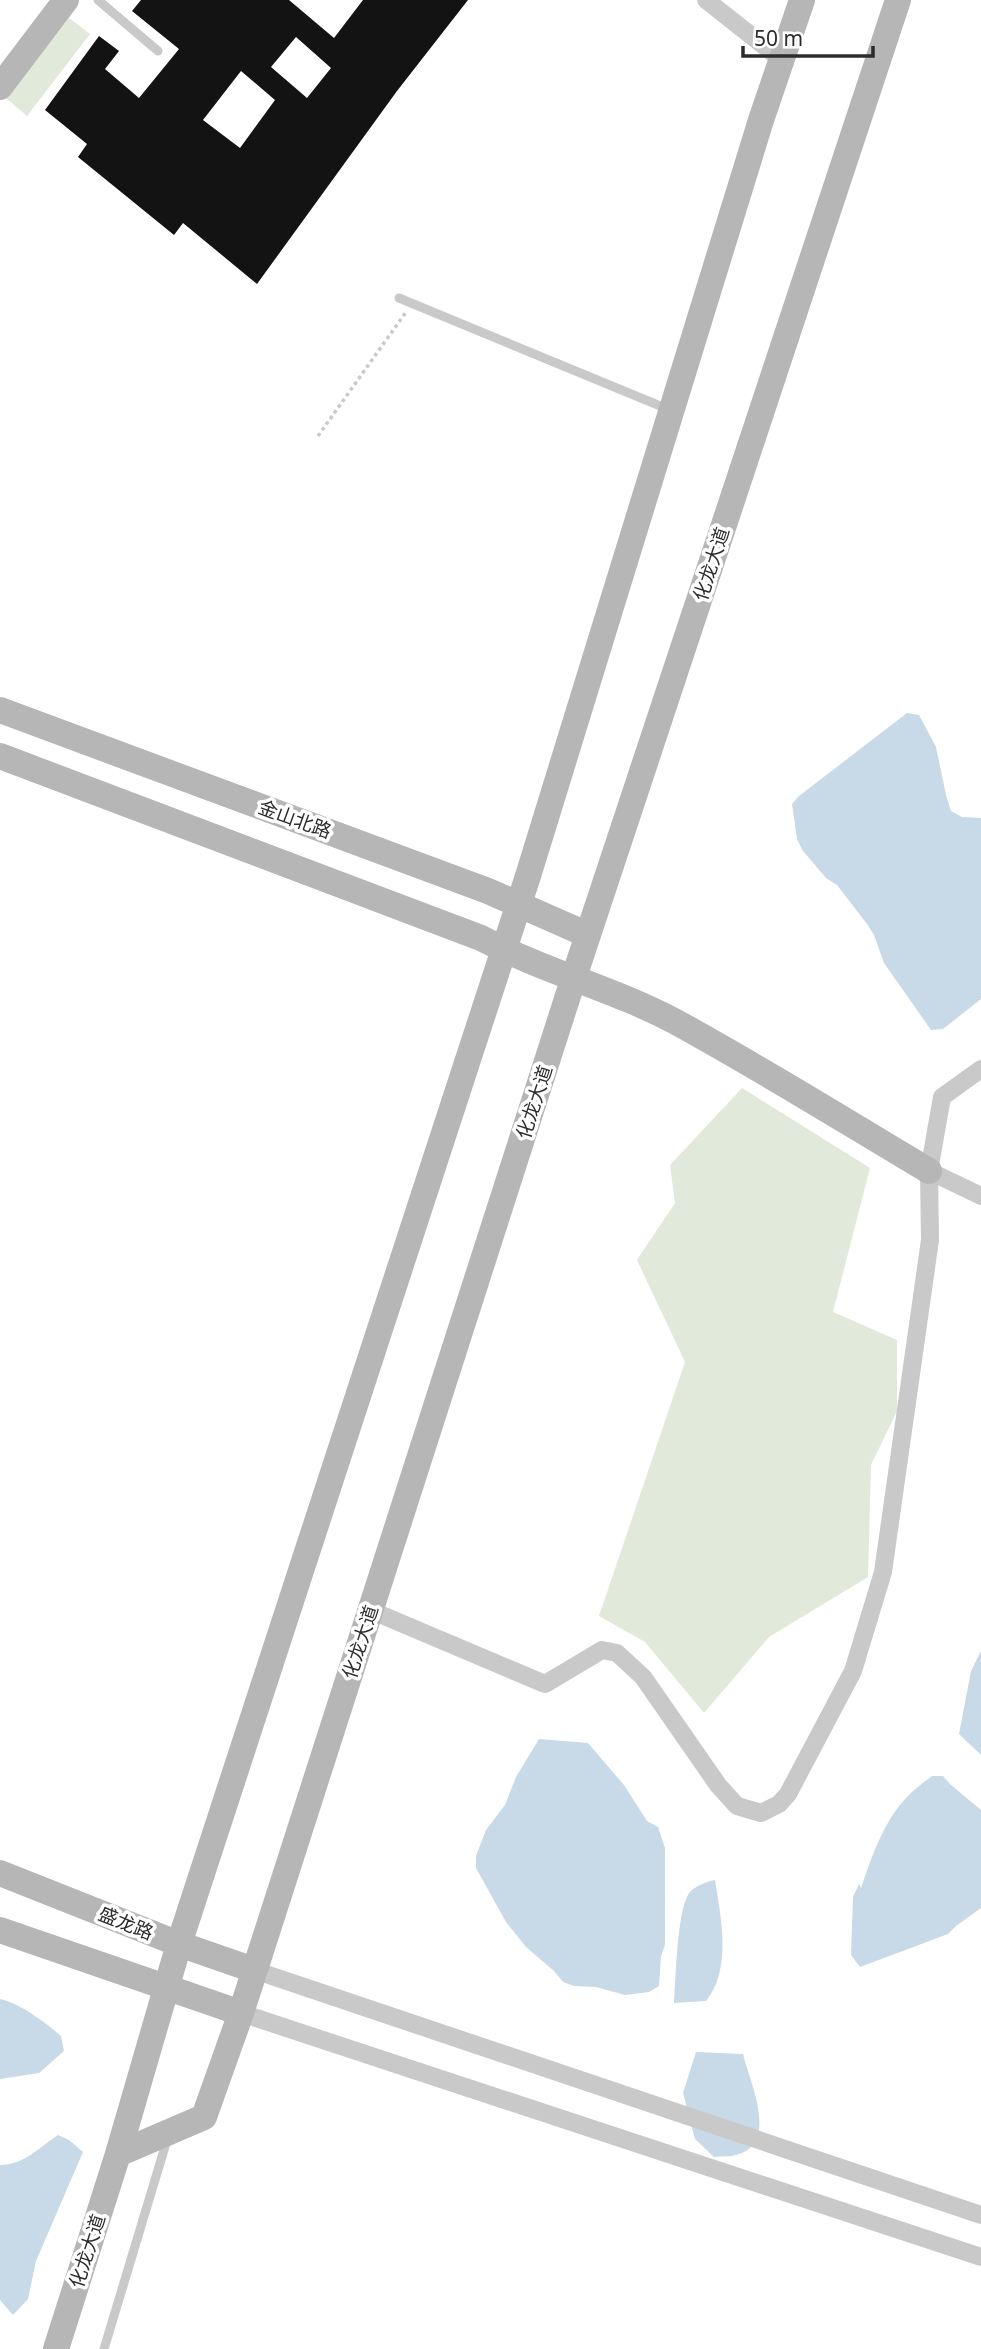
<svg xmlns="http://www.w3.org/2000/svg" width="981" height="2349" font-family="'Noto Sans','Noto Sans SC',sans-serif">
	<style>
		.green { fill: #e1e9da }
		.water { fill: #c8d9e8 }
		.building { fill: #131313; fill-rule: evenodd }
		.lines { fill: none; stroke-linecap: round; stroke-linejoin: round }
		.path { stroke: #c9c9c9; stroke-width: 3.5; stroke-dasharray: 3.5 3.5; stroke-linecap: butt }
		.lane { stroke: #c9c9c9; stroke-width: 9 }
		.street { stroke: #c9c9c9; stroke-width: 18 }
		.secondary { stroke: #b6b6b6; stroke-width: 26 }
		.labels { text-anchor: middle; stroke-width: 7; stroke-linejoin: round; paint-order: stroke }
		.street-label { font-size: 19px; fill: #2c2c2c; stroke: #fff }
	</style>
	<rect width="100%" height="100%" fill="#fff"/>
	<!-- green -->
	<path class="green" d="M69,18L90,34L27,116L6,98Z
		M742,1088L870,1168L833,1312L897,1340V1411L871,1465L868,1577L769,1637L704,1713L645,1642L599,1616L685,1362L637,1260L675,1203L670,1165Z"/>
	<!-- water -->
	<path class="water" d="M907,713L919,715L936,747L946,795L951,811L962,817L981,818V999L943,1029L931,1030L884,963L874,935L867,924L837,885L826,878L803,851L797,839L792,804L799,796Z
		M981,1651V1755L959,1734L971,1671Z
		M539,1739L588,1743L624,1785L647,1821L658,1827L665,1848V1945L661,1956L659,1986L649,1992L625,1995L596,1987L574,1986L563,1982L554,1971L526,1947L506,1922L476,1868V1856L486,1830L505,1805L516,1777Z
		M932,1776H943L951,1785L981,1810V1908L956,1926L948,1934L860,1967L851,1955L853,1897L859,1884L861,1888C872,1856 883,1823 906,1798C913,1790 923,1783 932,1776Z
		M715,1880C721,1918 732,1969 706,2001L674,2003C676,1980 677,1907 690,1892C697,1885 706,1882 715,1880Z
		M0,1999C21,2004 45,2022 61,2036L64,2051L39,2073L0,2079Z
		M696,2052L743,2054C750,2083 780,2144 736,2155C730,2157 721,2156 714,2157L695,2139L683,2093Z
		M58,2135L69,2140L83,2152L36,2261L28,2299L13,2315L0,2300V2165C23,2165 39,2148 58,2135Z"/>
	<!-- building -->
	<path class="building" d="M141,0H289L334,38L363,0H468L397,91L257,284L183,223L174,235L78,157L87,144L45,110L99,36L119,51L105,69L139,98L179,49L132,11ZM296,37L331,68L307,98L271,67ZM241,71L275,100L240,148L203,120Z"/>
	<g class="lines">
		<!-- path -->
		<path class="path" d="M318,436L406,312"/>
		<!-- lane -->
		<path class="lane" d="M98,0L158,51
			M399,298L670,410
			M104,2349L167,2140"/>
		<!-- street -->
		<path class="street" d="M706,0L782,60
			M929,1171L981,1196
			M370,1610L545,1684L602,1650L617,1653L643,1677L718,1785L737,1806L761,1813L779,1804L788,1794L853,1671L883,1572L930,1240L929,1171L942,1097L981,1069
			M254,1970L981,2215
			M241,2013L981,2257"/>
		<!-- secondary -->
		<path class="secondary" d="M0,87L66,0
			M0,710L488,891L588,935
			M0,756L481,938C543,971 614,989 676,1022C762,1069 845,1121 929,1171
			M0,1873L179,1944L254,1970
			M0,1930L241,2013
			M118,2154L204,2117L241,2013L574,977L898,0
			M56,2349L118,2154L179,1944L528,876L761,120L802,0"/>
	</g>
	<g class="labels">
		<!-- street labels -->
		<g class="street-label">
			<text transform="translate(711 564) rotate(-72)" y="7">化龙大道</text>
			<text transform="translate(295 819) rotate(20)" y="7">金山北路</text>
			<text transform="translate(534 1102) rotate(-72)" y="7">化龙大道</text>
			<text transform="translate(360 1642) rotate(-72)" y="7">化龙大道</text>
			<text transform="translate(126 1923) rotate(22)" y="7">盛龙路</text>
			<text transform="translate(87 2251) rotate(-72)" y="7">化龙大道</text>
		</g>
	</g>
	<!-- scale -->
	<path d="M743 46v10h130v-10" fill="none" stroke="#2c2c2c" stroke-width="3.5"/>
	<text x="754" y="46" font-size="21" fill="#2c2c2c" stroke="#ffffff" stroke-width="5" paint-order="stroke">50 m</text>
</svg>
